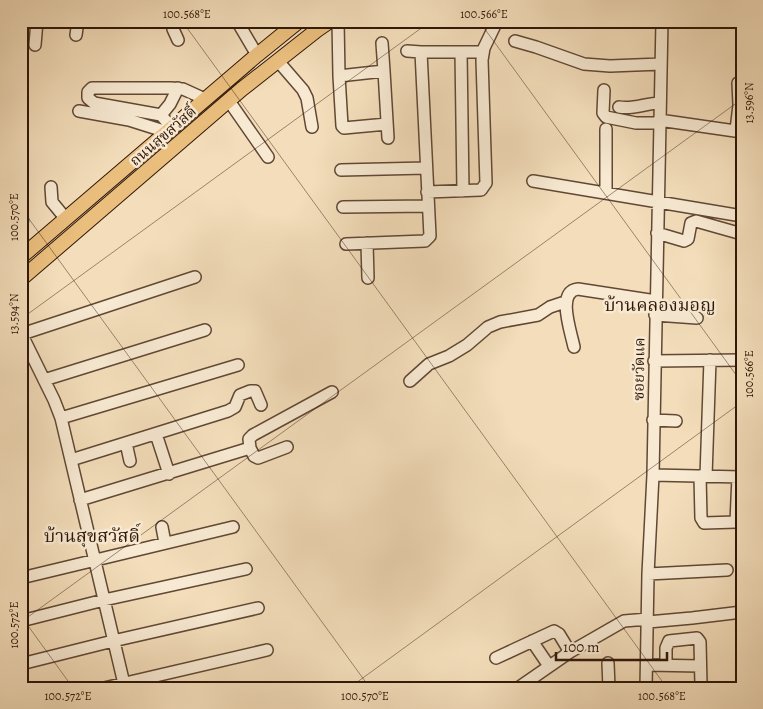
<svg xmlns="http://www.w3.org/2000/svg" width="763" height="709" font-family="Alegreya,'Noto Serif Thai',serif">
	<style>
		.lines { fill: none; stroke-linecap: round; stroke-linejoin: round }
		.canal { stroke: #a1b8bb; stroke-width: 8 }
		.minor-casing { stroke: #614834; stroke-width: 14 }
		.major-casing { stroke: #301708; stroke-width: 16 }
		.minor { stroke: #f7e9d2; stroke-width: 11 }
		.major { stroke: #eabe7d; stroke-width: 14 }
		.ticks { fill: none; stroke: #301708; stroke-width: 1; stroke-opacity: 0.45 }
		.labels { text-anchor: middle; stroke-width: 5; stroke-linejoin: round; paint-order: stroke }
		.street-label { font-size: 15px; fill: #301708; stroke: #f7e9d2 }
		.quarter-label { font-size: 18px; fill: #301708; stroke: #f7e9d2 }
		.neatline { fill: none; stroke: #301708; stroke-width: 2 }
		.ticks-label { font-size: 12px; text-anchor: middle; fill: #301708 }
	</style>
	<rect width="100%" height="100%" fill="#f3ddba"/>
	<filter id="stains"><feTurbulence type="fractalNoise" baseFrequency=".004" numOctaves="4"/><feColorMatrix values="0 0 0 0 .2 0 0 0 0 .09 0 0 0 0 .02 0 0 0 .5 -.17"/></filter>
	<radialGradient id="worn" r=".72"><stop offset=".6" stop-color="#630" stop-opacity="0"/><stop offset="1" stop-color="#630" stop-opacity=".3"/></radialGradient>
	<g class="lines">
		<!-- canal -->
		<path class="canal" d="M21,221L26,220"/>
		<defs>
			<path id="minor" d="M173,21V29L178,40
				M237,21L257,55
				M338,21L339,76L384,71L388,138
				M76,35L78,21
				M515,41L536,47L584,64L610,66L661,64
				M382,43L384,71
				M35,45L37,21
				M407,51L421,52
				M461,52L463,191
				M278,61L303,90L307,98L312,127
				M339,76L342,126L344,128L387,124
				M604,90L603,113L606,117L636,123H659
				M229,101L268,157
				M619,107C633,110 646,103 660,103
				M79,111L129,120L167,132
				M161,115L170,104L178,88
				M659,120L742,132
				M172,128L161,115L94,103L88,98V92L92,88H171L183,89L205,99
				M736,130L739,105L738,83
				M341,170L426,168
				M533,181L742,216
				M51,187L52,202L66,219
				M427,192L481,190L486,183L482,60L484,48L497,21
				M606,193V129
				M343,207L428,206
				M657,233L684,241L688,239L691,223L696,221L742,234
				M367,243L368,278
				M346,244L425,241L430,236L421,52H483
				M655,315L697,318
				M21,333L54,400L61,418L125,688
				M22,334L195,277
				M574,347C571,332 556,291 578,289L656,301
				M654,361L742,360
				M44,380L205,330
				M410,381L429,364L449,356L467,345L488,327L500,322L538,315L550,307L565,302
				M61,418L238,365
				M653,420L676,421
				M157,437L169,474
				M126,443L130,461
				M250,448L254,456L258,458L287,447
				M71,460L228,411L235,407L240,395L250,391H255L261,405
				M653,475L742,477
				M700,476L701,518L704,523L736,522L738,477
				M706,476L710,360
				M80,500L250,448L249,439L253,435L332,392
				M162,527L165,543
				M648,574L727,570
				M21,578L233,527
				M21,621L104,600L246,569
				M648,622L692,618L742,612
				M532,641L549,666
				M496,658L554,631L559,634L570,652
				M608,663L609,688
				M21,664L113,641L258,608
				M647,665L700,666
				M666,665V648L669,641L697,638L700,642L701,685
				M104,688L267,650
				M518,688L570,652L617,625L624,621L648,619
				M646,688L648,574L653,475L662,21"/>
			<path id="major" d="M21,257L257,55L299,21
				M21,279L242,89L317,30L330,21"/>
		</defs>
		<!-- minor casing -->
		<use href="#minor" class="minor-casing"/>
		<!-- major casing -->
		<use href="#major" class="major-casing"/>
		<!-- minor -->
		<use href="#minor" class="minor"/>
		<!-- major -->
		<use href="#major" class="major"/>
	</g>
	<!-- ticks -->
	<path class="ticks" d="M182,21L667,688M479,21L742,383M21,208L370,688M21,319L431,21M21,616L73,688M21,622L742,99M349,688L742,402"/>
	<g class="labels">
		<!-- street labels -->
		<g class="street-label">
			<text transform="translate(163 136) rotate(-41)" y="5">ถนนสุขสวัสดิ์</text>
			<text transform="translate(639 369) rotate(-89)" y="5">ซอยวัดแค</text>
		</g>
		<!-- quarter labels -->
		<g class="quarter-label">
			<text x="660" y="311">บ้านคลองมอญ</text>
			<text x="92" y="542">บ้านสุขสวัสดิ์</text>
		</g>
	</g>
	<!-- margin -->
	<rect width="763" height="709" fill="none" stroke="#f3ddba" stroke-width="55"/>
	<!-- scale -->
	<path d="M556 652v8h111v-8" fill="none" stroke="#301708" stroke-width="2.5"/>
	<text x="563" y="652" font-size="15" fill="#301708" stroke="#f7e9d2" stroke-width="4" paint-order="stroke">100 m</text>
	<rect x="28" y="28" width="708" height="654" class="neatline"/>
	<g class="ticks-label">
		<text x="187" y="18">100.568°E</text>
		<text x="484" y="18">100.566°E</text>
		<text transform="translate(749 103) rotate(-90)" y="4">13.596°N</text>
		<text transform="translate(14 217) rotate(-90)" y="4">100.570°E</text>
		<text transform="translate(14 314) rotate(-90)" y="4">13.594°N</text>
		<text transform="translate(749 374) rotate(-90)" y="4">100.566°E</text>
		<text transform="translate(14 625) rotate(-90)" y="4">100.572°E</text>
		<text x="68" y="700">100.572°E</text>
		<text x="365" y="700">100.570°E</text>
		<text x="662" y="700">100.568°E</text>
	</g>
	<rect width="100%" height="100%" filter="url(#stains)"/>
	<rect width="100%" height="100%" fill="url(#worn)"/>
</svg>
